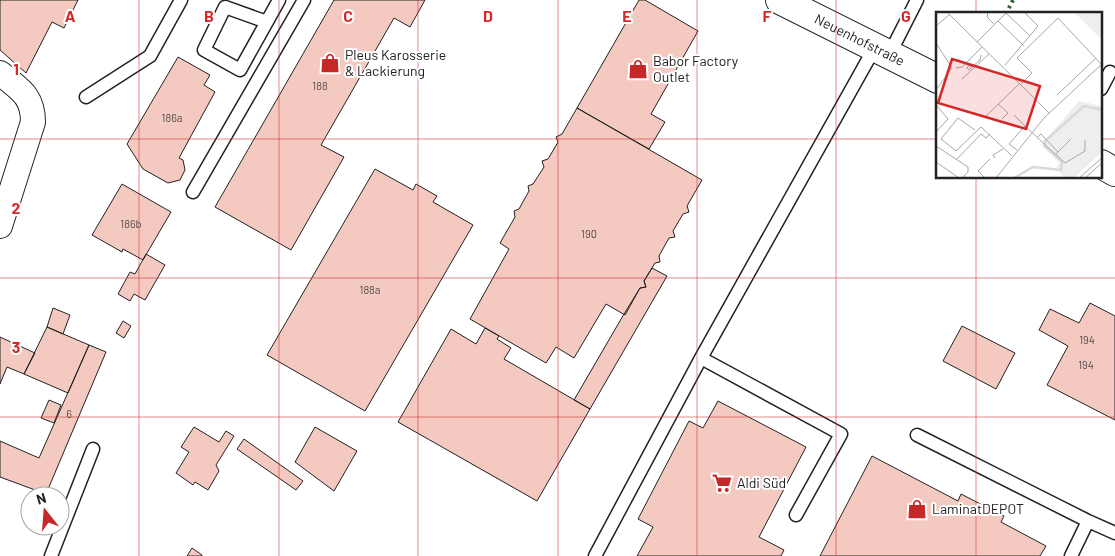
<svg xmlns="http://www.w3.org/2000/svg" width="1115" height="556" font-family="Barlow,sans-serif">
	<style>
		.building { fill: #f3c9c0; stroke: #222 }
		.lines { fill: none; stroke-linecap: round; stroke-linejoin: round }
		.lane-casing { stroke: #222; stroke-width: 15 }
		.street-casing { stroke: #222; stroke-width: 26 }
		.secondary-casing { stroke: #222; stroke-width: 30 }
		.lane { stroke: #fff; stroke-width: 12 }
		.street { stroke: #fff; stroke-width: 24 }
		.secondary { stroke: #fff; stroke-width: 28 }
		.hedge { stroke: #2f5e38; stroke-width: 4; stroke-dasharray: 2.5 4; stroke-linecap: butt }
		.grid { fill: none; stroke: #d62828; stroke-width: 1; stroke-opacity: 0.55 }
		.labels { text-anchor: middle; stroke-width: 4; stroke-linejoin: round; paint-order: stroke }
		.number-label { font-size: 11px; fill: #564c4a }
		.street-label { font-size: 14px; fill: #222; stroke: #fff }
		.poi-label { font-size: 14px; fill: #222; stroke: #fff; text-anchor: start }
		.inset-river { fill: none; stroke: #d9d9d9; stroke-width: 2.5 }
		.inset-road { fill: none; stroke: #a7a7a7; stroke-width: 1 }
		.view { fill: #d62828; fill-opacity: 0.15; stroke: #d62828; stroke-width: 2.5 }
		.inset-edge { fill: none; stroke: #222; stroke-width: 2.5 }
		.grid-label { font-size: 16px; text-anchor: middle; font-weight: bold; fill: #d62828; stroke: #fff; stroke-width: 4; stroke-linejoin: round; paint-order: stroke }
	</style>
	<rect width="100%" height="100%" fill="#fff"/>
	<!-- building -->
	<path class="building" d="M0,0H78L64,28L52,22L26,73L0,50Z
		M334,0H425L410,27L394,18L321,145L344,157L291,250L215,207Z
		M639,0H645L698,31L651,114L665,122L649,149L577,108Z
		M178,57L210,75L204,85L215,92L179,158L183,160L185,170L180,180L168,183L143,169L127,144Z
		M577,108L702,180L687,206L689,212L683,214L673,231L675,237L669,238L659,256L660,262L655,263L644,281L646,287L640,288L625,315L606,304L574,358L556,347L546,363L470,319L509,249L500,243L515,217L514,211L519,209L529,191L528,186L533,184L544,167L542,161L548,159L558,142L556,137L562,134Z
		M375,169L413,190L416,184L437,196L433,202L473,225L365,411L267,355Z
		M122,184L171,212L143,260L123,249L122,252L92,235Z
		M146,254L165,265L145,300L134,294L130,301L118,294L130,272L135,274Z
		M652,268L667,276L590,409L574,400L624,314L640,288L646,287L644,281Z
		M1090,303L1115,316V420L1047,385L1068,346L1039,330L1050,309L1079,323Z
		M53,308L70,315L63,334L47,327Z
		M123,321L131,326L124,338L116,333Z
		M962,326L1015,353L996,389L943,361Z
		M47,327L89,345L68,393L24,374Z
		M485,328L499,336L497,339L511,348L504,359L590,409L537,501L398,422L451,329L476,344Z
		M0,337L35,353L24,374L7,367L0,384Z
		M89,345L106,352L46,494L0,477V441L39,458Z
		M49,400L61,405L54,423L41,418Z
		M718,401L806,447L759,537L784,550L781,556H637L653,527L638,519L689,421L703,428Z
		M194,427L219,442L226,431L234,436L216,465L219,471L208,490L195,482L193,485L176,473L189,452L181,447Z
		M315,427L357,451L334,491L295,462Z
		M244,439L303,481L296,490L237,449Z
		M872,456L958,501L961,494L1004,516L1001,522L1046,546L1040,556H820Z
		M192,548L202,555V556H187Z"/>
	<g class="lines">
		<defs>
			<path id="lane" d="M267,22L225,7L204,50L240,70L279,0
				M889,55L917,0
				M1101,89L1110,72
				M86,97L150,56L181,0
				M193,192L304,0
				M701,358L841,434L796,515
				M917,435L1088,521
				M51,556L93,449
				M595,556L701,358L874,49
				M1071,556L1088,521L1115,533"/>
			<path id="street" d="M0,73C19,89 33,95 33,122L0,226"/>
			<g id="secondary">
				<path id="s1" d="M780,0L938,79"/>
				<path d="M1101,164L1115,172"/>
			</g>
		</defs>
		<!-- lane casing -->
		<use href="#lane" class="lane-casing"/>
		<!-- street casing -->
		<use href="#street" class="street-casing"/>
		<!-- secondary casing -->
		<use href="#secondary" class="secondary-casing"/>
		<!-- lane -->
		<use href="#lane" class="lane"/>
		<!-- street -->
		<use href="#street" class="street"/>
		<!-- secondary -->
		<use href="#secondary" class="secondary"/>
		<!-- hedge -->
		<path class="hedge" d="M1006,14L1013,0"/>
	</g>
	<!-- grid -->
	<path class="grid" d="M139,0V556M279,0V556M418,0V556M558,0V556M697,0V556M836,0V556M976,0V14M0,139H938M1101,139H1115M976,178V556M0,278H1115M0,417H1115"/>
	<!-- icons -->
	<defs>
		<symbol id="shop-bare" viewBox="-9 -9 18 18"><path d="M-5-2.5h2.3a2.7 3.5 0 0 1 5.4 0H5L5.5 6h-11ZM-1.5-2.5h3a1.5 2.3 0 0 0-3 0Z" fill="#c62828" stroke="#fff" stroke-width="2.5" paint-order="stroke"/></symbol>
		<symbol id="supermarket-bare" viewBox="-9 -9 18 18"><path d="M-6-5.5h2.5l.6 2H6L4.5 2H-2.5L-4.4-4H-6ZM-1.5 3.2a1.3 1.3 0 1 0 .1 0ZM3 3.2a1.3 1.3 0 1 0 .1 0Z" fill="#c62828" stroke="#fff" stroke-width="2.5" paint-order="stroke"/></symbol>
	</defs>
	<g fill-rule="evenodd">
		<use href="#shop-bare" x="316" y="49" width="28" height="28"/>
		<use href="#shop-bare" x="624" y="55" width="28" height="28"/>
		<use href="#supermarket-bare" x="708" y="469" width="28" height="28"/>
		<use href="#shop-bare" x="903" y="495" width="28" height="28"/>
	</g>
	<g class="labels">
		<!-- number labels -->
		<g class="number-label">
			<text x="320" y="90">188</text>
			<text x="172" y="122">186a</text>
			<text x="131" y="228">186b</text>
			<text x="589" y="238">190</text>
			<text x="370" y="294">188a</text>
			<text x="1087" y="344">194</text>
			<text x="1086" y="369">194</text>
			<text x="69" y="418">6</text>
		</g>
		<!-- street labels -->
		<g class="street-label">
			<text dy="5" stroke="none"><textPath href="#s1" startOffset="89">Neuenhofstraße</textPath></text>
		</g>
		<!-- poi labels -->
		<g class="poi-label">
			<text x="345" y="60">Pleus Karosserie<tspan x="345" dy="16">&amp; Lackierung</tspan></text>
			<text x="653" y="66">Babor Factory<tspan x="653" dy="16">Outlet</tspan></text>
			<text x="737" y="488">Aldi Süd</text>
			<text x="932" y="514">LaminatDEPOT</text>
		</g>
	</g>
	<!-- overview -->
	<g transform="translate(936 12)">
		<rect width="166" height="166" fill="#fff"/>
		<path d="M138,0H166V28ZM143,89L166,94V140L138,166H129L120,156L124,151L105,133Z" fill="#eee"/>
		<path class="inset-river" d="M78,166L97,155L125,158L126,150L109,134V129L148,94L167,98"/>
		<path class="inset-road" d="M11,0L113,101M52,0L51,5L59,13M70,1L94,24M62,9L88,34M0,14L13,3M41,30L71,0M0,31L16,56L0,78M69,53L102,14L88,0M36,55L33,53L31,56L33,58L36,55L44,48L45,43M20,56L26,55L46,35M26,67L53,42M84,73L96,61L81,46L122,6L165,52M121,83L160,46M62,92L72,101L66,107M0,93L12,107L0,120M78,103L89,114M48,106L83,72M39,118L22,106L5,127L20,139L45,115L76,144M101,126L105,122L122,140M0,134L32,155V160L26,166M81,138L73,132L89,114L129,151L149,139V128M119,143L135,127M59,146L57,143L67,137M20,148L45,122L50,126L54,122M0,150L23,166M49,166L42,159L54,147M60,166L108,106L167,51M143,166L167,145M149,166L167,150"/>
		<path class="view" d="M16,47L104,74L90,117L2,91Z"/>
		<rect width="166" height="166" class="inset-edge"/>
	</g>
	<g class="grid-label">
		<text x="70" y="22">A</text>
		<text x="209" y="22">B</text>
		<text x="348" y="22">C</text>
		<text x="488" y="22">D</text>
		<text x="627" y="22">E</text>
		<text x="767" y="22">F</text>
		<text x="906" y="22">G</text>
		<text x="16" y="75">1</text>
		<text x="16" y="214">2</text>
		<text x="16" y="353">3</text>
	</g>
	<!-- north arrow -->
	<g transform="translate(45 511) rotate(343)"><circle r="24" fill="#ffffff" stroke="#a7a7a7"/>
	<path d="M0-4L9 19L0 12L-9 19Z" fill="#c62828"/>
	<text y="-8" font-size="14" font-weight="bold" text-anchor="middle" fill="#222222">N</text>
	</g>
</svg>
